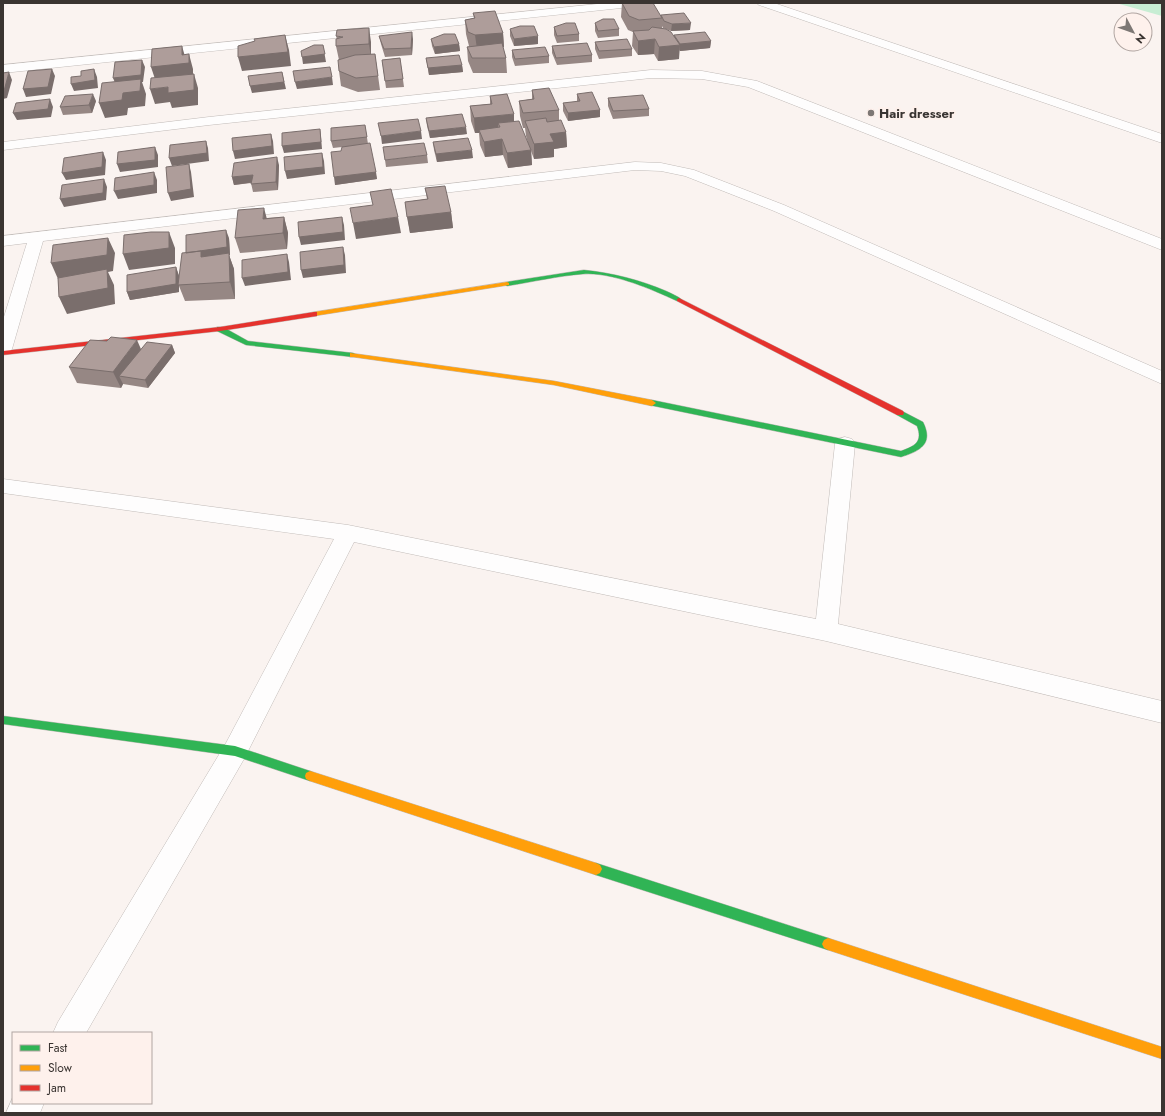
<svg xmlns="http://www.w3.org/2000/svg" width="1165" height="1116" font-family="Jost,sans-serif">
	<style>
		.green { fill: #c7edd3 }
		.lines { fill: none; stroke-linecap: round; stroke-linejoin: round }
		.street-casing { stroke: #c1bbb8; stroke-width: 1 }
		.fast-casing { stroke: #c1bbb8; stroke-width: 1 }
		.slow-casing { stroke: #c1bbb8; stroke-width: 1 }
		.jam-casing { stroke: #c1bbb8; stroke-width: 1 }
		.street { fill: #fefdfd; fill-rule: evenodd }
		.fast { fill: #30b455; fill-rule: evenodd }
		.slow { fill: #ff9f0a; fill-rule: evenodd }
		.jam { fill: #e5322d; fill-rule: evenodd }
		.wall { fill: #968784 }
		.shaded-wall { fill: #7a6e6c }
		.building { fill: #ae9d9a; stroke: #7a6e6c }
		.poi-dot { fill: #7d7774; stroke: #fef1ec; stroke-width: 1.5 }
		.labels { text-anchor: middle; stroke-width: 4; stroke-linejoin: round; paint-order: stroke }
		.far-poi-label { font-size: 13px; font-weight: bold; fill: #3a3431; stroke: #fef1ec; text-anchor: start }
	</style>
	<rect width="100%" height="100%" fill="#faf3f0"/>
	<!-- green -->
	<path class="green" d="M1116,3H1162V16Z"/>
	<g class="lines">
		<defs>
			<path id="street" d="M607,3H646L644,5L640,6L3,73V65Z
				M757,3H774L1162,134V143L759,5Z
				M651,70L702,71L757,81L1162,239V250L748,87L702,79L651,78L209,125L3,150V142L209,117Z
				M635,162L661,163L694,170L784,205L1162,371V384L774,211L685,176L661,171L635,170L43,241L12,349L9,353L3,355V320L27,243L3,246V236Z
				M845,437L852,439L855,444L838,624L1162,701V723L826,641L354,542L244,759L86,1033H53L58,1022L226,743L334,539L3,493V479L348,525L816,619L835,444L838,439Z
				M13,1097V1103H44L40,1113H6Z"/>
			<path id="fast" d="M584,270C613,273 640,280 666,291C672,294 678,296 682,300L681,301H677C651,289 612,272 583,274C558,276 532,282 507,286L504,284L507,282Z
				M217,327H223L248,341L353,353L357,355L353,357L246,345L217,331Z
				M652,400L901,451C915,446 923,442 917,426L897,415L896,413L897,411L900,410L923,422C934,444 920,451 901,457L649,405L648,403Z
				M3,716L235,746L310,771L314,773L315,776L314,779L310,781L235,756L3,724Z
				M596,863L828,938L832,940L834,944L832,948L828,950L596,875L592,873L590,869L592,865Z"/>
			<path id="slow" d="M507,282L509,283V285L314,316L310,314L314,312Z
				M350,353L554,381L652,400L656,403L652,406L554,385L353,357H350Z
				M310,771L596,863L600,865L602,869L600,873L596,875L310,781L306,779L305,776L306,773Z
				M828,938L1162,1047V1059L828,950L824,948L822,944L824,940Z"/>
			<path id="jam" d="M679,298L903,411L904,413L903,415H897L677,301V299Z
				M314,312H317V316L220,331L3,355V351L220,327Z"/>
		</defs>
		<!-- street casing -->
		<use href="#street" class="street-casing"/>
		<!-- fast casing -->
		<use href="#fast" class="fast-casing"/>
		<!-- slow casing -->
		<use href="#slow" class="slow-casing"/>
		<!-- jam casing -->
		<use href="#jam" class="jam-casing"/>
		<!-- street -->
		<use href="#street" class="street"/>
		<!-- fast -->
		<use href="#fast" class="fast"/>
		<!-- slow -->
		<use href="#slow" class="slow"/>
		<!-- jam -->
		<use href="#jam" class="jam"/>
	</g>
	<!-- wall -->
	<path class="wall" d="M622,3L661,15L690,30L671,31L663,28L662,26V29L674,36V35L711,41L710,48L680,51L679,50V59L658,61L654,54L638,55L632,46L633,32L628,30L621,17Z
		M473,13L503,33L504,47H503L506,58L507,73H473L468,61L467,47L470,46H469L466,34L465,20L474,18Z
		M595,23L619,29V36L598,38L595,31Z
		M554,27L579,34V41L557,43L554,35Z
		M510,29L538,44L514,46L510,36Z
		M336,36L371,42V54H375L380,90L358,92L341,86L339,71V60L336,46L337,39Z
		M379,36L413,39L412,55L385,57L381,44Z
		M431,39L459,44L460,51L435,54L432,46Z
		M595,42L632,49V56L599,59L595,49Z
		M552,46L592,55V62L557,65L552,53Z
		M512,50L549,56V63L515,66L512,57Z
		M400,58L404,87L386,88L382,60Z
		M426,58L462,65L463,72L429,75Z
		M532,90L559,110V120L566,132L567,147L554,149V157L534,159L531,151L532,165L508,168L503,155L485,157L480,145L479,133H475L471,121L470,106L490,104V96L514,122L528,143L526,136L525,128H523L520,116L519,101L532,99Z
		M577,94L600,110V117L568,121L563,111V103L577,102Z
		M608,98L649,109V116L613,119L608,106Z
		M96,101L92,113L63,115L60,107Z
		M426,118L467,134L430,138L427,126Z
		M365,125L368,144L377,179L335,185L342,147L333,148L331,141Z
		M433,142L473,158L437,162L434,150Z
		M427,155L428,163L386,167L385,160Z
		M279,165L278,190L253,192L251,183L234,185L232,177Z
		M425,188L451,212L453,228L410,233L405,202L427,199Z
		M284,217L288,233L287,249L240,253L235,238L267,218Z
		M229,238L230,255H229L234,269L235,299L185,301L179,286V292L130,300L127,292L176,267L179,276V282L186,253Z
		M172,345L175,353L148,388L123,384L121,388L77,383L69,367Z"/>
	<!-- shaded-wall -->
	<path class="shaded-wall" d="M691,23L690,30L671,31L672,24Z
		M369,28L371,42V58L369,44Z
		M412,32L413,39L412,55L411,48Z
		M503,33L504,47L477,49L475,35Z
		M285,35L289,50L291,66L242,71L238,57Z
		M538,36V44L514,46V39Z
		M655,39L654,54L638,55V41Z
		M711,41L710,48L680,51V44Z
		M459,44L460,51L435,54L434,47Z
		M323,45L326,62L303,64L302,57Z
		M680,45L679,59L658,61L659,47Z
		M182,46L186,60L189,54L193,69V78L156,82L151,67L182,55Z
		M142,60L145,67L143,82H142L146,94L145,106L128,108L127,115L105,118L99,103L116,85L113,78Z
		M462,65L463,72L429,75L428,68Z
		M52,69L55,76L51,94L26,97L23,89Z
		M94,69L97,77L98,88L74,91L71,84Z
		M9,72L12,80L7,98L3,99V91Z
		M282,72L286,89L252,93L250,86Z
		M194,74L198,88V105L172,108L170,102L155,104L150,89L168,87Z
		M332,77L333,85L297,89L295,82Z
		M93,94L96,101L92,113L89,105Z
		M50,99L53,107L51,117L17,120L13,113Z
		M600,110V117L568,121V113Z
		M514,114V129L500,127L498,123V131L479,130V133H475L474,118Z
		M466,127L467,134L430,138L429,131Z
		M320,129L321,137L322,149L284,153L282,146Z
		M421,131L422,139L382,144L381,136Z
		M566,132L567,147L554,149V157L534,159V144L550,134Z
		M271,134L273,141L274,154L235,159L233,151Z
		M502,139L503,155L485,157L484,142Z
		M206,141L208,148L209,161L172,166L169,158Z
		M155,147L158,155V167L120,172L117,164Z
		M472,150L473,158L437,162L436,154Z
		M531,150L532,165L508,168L507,153Z
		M103,152L106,160L105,175L66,180L62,173Z
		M322,153L324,161L325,174L287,179L285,171Z
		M277,157L279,165L278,190L276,182Z
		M189,164L191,172L194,197L171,201L168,193Z
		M154,172L157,180V193L118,199L114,191Z
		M376,172L377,179L335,185L334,177Z
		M253,175L255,182L234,185L232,177Z
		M104,179L107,187L106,200L64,207L60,199Z
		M264,208L268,223L263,219Z
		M451,212L453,228L410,233L407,217Z
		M284,217L288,233L287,249L283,233Z
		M342,217L344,225L345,240L301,245L299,237Z
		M398,217L401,233L356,239L353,223Z
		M226,230L229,238L230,255H229L234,269L235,299L230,282L186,253Z
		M169,232L175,248V264L129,270L123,254Z
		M108,238L115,253L113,271L108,272L114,285L115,304L67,314L59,297L58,279L51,263Z
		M343,247L345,255L346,273L303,278L301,270Z
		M287,254L289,262L291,280L245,286L242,278Z
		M176,267L179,276V292L130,300L127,292Z
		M137,340L144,356L119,376L123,384L121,388L113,372Z
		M172,345L175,353L148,388L145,380Z"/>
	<!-- building -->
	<path class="building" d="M622,3H653L662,18L639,20L629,16Z
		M495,11L503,33L475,35L468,32L465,20L475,18L473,13Z
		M684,13L691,23L672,24L664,21L661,15Z
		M603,19H614L619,29L598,31L595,23Z
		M566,23H575L579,34L557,36L554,27Z
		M520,26H534L538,36L514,39L510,29Z
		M652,27L666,29L671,32L680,45L659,47L655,39L638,41L633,31L649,30Z
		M369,28V44L336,46V39L343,37L336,36L337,30Z
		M412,32L411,48L384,49L379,36Z
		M705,32L711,41L680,44L674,35Z
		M444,34H455L459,44L434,47L431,39Z
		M285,35L288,52L238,57V46L255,41L254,39Z
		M627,39L632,49L599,51L595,42Z
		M502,43L506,58H472L467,47Z
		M587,43L592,55L556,58L552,46Z
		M314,45H323L325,54L302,57L301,51Z
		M182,46V55L189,54V63L151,67L152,49Z
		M545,47L549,56L515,59L512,50Z
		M375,54L378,76L356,78L339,71L338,60L355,55Z
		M459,55L462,65L428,68L426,58Z
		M400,58L403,79L385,81L382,60Z
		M142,60L141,75L113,78L115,62Z
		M330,67L332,77L295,82L293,71Z
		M52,69L48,87L23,89L28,71Z
		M94,69L95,80L71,84V77L81,76V71Z
		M9,72L4,91H3V73Z
		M282,72L284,82L250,86L248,76Z
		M194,74V90L168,93V87L150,89L151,78Z
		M141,79L140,91L123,93L122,100L99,103L102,83Z
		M549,88L559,110L523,113L519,101L534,99L532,90Z
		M592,92L600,110L568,113L563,103L580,101L577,94Z
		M93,94L89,105L60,107L65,96Z
		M507,94L514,114L474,118L470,106L492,104L490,96Z
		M643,95L649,109L613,111L608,98Z
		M50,99L48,109L13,113L16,103Z
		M462,114L466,127L429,131L426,118Z
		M546,118L547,122L561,120L566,132L550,134L554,142L534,144L525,121Z
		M418,119L421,131L381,136L378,123Z
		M519,121L531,150L507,153L502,139L484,142L479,130L500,127L498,123Z
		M365,125L367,137L331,141V128Z
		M320,129L321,142L282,146V133Z
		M271,134L272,146L233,151L232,138Z
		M468,138L472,150L436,154L433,142Z
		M206,141L207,153L169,158L170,145Z
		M370,143L376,172L334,177L331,152L341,151L342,147Z
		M424,143L427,155L385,160L383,147Z
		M155,147V160L117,164L118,152Z
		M103,152L102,167L62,173L64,158Z
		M322,153L323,167L285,171L284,157Z
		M277,157L276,182L251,184L253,175L232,177L234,163Z
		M189,164L191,189L168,193L166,167Z
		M154,172V185L114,191L115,178Z
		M104,179L103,193L60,199L62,185Z
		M445,186L451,212L407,217L405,202L428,199L425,188Z
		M391,189L398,217L353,223L350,208L373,205L370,192Z
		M264,208L263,219L284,217L283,233L235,238L238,210Z
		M342,217L343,232L299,237L298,222Z
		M226,230L227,247L186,253V235Z
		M151,232H169V248L123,254L124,235Z
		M108,238L107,255L51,263L53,245Z
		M343,247L344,265L301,270L300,252Z
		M201,251V257L229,253L230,282L178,285L182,253Z
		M287,254L288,272L242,278V260Z
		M176,267V284L127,292V275Z
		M107,269L108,288L59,297L58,278Z
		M111,337L137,340L113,372L69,367L90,340L107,341Z
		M147,342L172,345L145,380L119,376Z"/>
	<!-- markers -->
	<circle class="poi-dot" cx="871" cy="113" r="4"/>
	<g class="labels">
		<!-- far-poi labels -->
		<g class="far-poi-label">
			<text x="879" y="118">Hair dresser</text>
		</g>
	</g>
	<!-- border -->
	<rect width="1165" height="1116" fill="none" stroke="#3a3431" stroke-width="8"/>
	<!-- legend -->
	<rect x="12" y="1032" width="140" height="72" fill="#fef1ec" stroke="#b0a5a1"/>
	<rect x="20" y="1045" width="20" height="6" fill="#30b455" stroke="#b0a5a1"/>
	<text x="48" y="1052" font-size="12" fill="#3a3431">Fast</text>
	<rect x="20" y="1065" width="20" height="6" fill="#ff9f0a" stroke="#b0a5a1"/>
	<text x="48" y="1072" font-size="12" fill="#3a3431">Slow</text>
	<rect x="20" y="1085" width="20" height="6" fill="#e5322d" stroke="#b0a5a1"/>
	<text x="48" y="1092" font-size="12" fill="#3a3431">Jam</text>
	<!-- north arrow -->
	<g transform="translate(1133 32) rotate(131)"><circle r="19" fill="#fef1ec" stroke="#b0a5a1"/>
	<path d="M0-3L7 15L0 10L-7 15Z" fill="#7d7774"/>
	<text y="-6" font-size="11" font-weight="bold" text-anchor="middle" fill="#3a3431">N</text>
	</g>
</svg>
